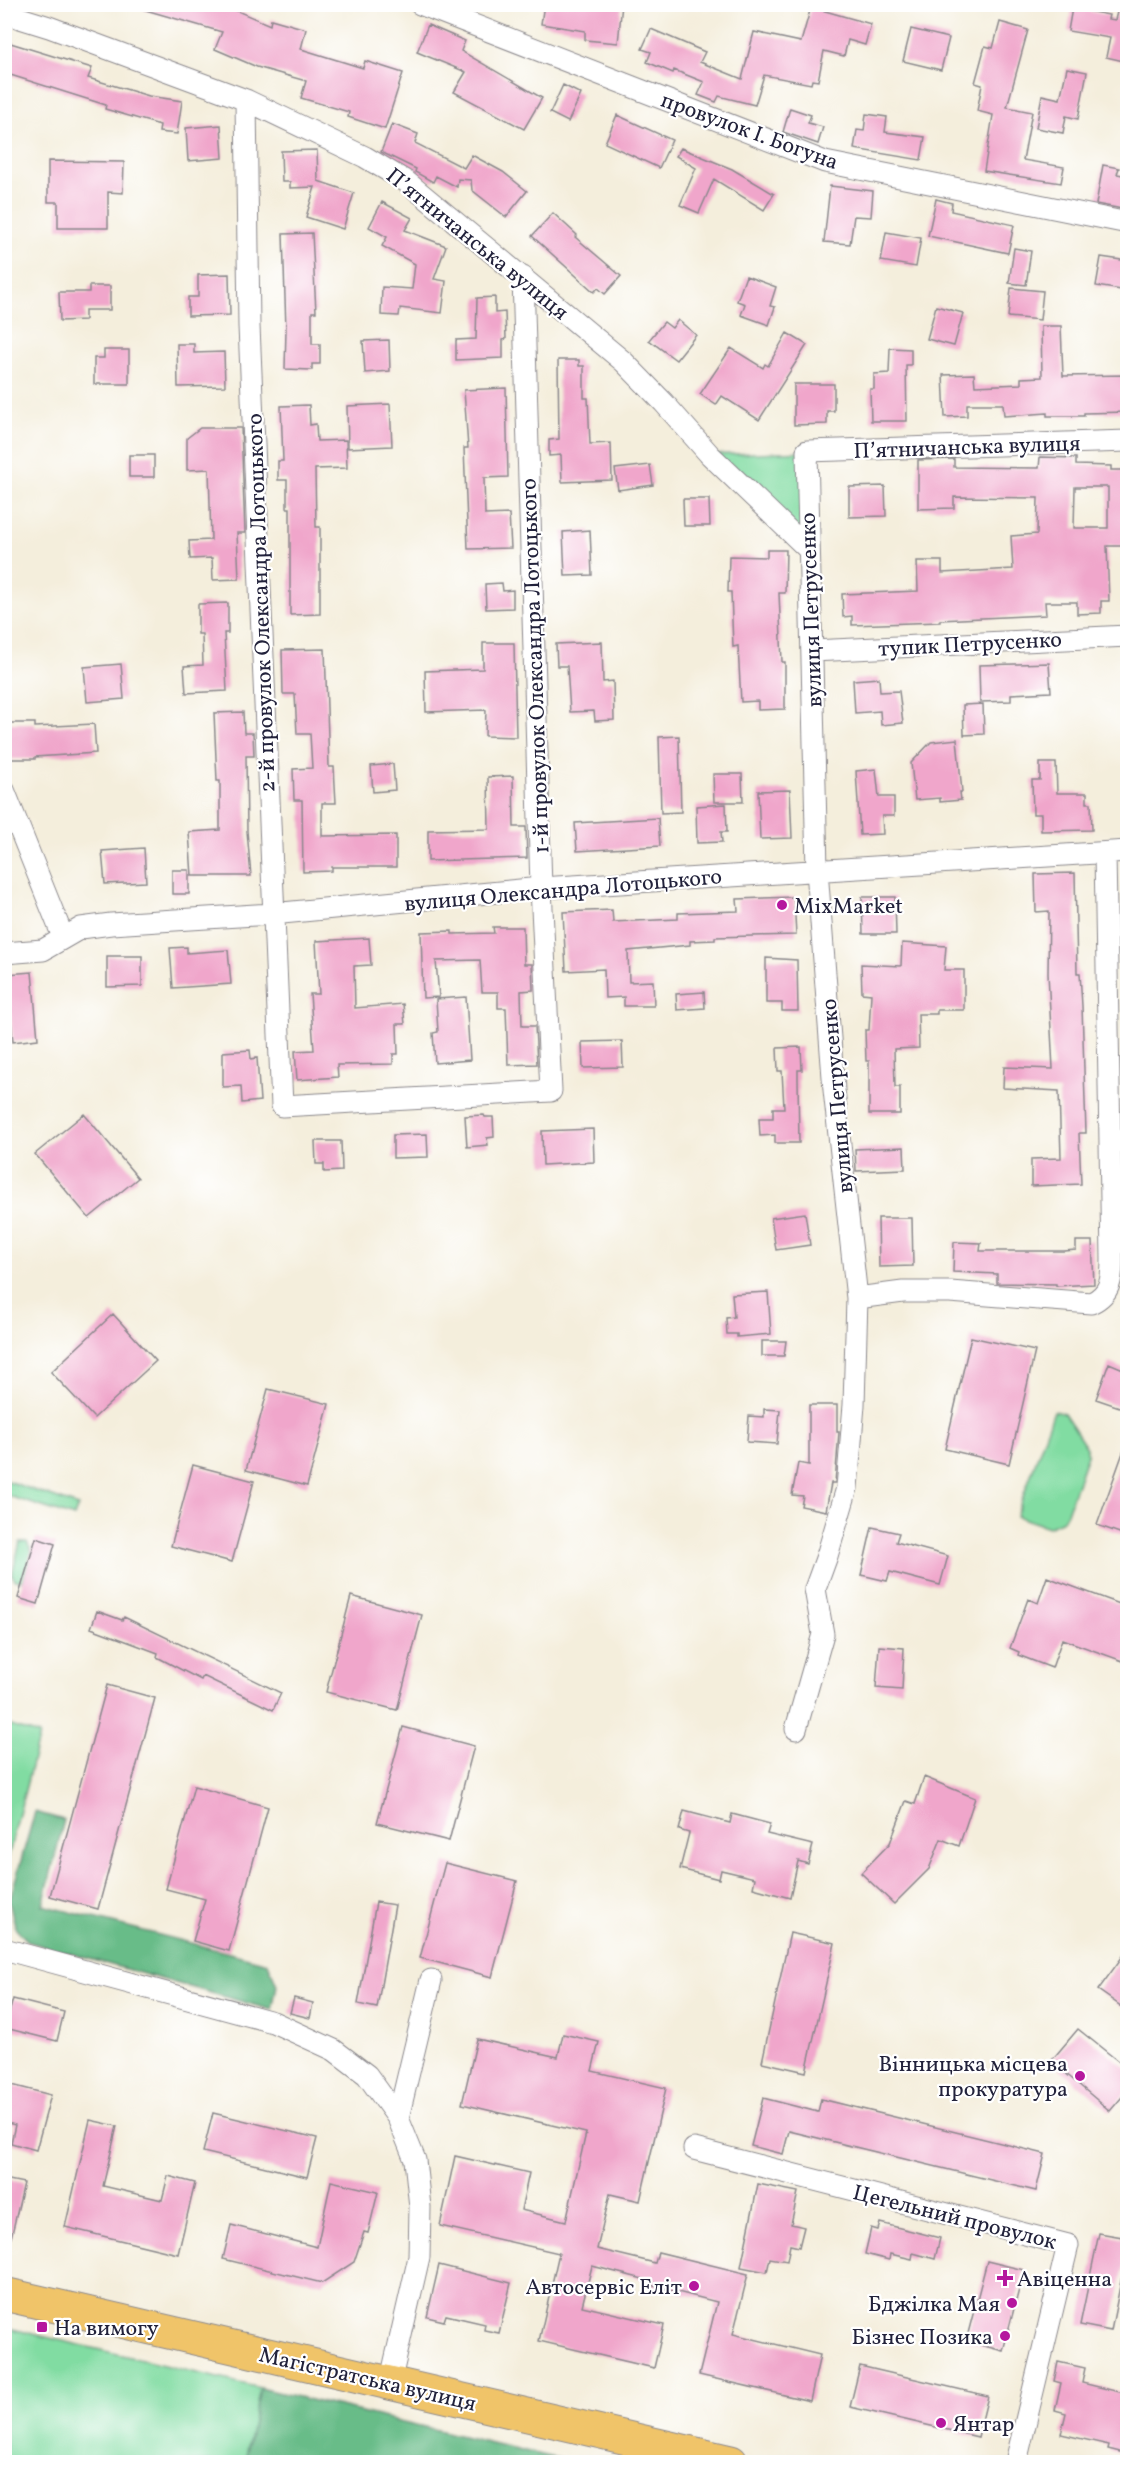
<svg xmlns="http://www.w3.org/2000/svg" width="1132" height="2467" font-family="Vollkorn,serif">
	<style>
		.green { fill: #81dca2; stroke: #527f6e; stroke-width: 1.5 }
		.forest { fill: #68bc88; stroke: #456f62; stroke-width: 1.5 }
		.building { fill: #f0a6cb; fill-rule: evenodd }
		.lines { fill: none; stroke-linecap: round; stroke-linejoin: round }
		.street-casing { stroke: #8b888c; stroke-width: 23 }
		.primary-casing { stroke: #8b888c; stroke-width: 35 }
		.street { stroke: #fff; stroke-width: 21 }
		.primary { stroke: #f0c469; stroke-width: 33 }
		.poi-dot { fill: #b5179e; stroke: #fff; stroke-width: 2 }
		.labels { text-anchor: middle; stroke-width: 4.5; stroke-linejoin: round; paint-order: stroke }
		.street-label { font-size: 22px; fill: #22223b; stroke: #fff }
		.poi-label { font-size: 22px; fill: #22223b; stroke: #fff; text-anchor: start }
	</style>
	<rect width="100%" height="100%" fill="#fff"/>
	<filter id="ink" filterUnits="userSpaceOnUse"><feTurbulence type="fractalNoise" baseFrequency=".0167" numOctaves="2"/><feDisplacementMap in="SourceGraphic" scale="12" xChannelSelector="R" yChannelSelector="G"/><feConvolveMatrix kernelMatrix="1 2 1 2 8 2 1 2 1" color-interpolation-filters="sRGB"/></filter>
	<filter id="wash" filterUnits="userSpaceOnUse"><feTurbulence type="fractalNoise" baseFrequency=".008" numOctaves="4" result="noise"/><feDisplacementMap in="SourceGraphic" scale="24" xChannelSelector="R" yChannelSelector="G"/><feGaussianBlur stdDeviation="1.35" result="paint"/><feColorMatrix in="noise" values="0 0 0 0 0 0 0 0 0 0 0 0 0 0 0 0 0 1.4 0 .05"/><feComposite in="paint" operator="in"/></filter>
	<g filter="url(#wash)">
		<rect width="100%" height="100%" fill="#f4eedc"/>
		<!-- green -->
		<path class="green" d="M807,451L808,549L710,455Z
			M1054,1411L1064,1413L1087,1448V1455L1067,1513L1063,1520L1048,1527L1016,1516Z
			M5,1480L78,1506L74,1517L5,1495Z
			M20,1542H27L32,1552L23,1581L15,1580L12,1575Z
			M5,1724L39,1735L5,1870L4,1724Z
			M4,2327L571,2462H5Z"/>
		<!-- forest -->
		<path class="forest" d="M35,1812L64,1820L43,1905L268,1963L277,1985L272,2010L29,1942L16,1929L9,1902Z
			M260,2388L571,2462H245Z"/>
		<g id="blocks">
			<!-- building -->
			<path class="building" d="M143,4H221L270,25L271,19L306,29L301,49L363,68L365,61L403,73L385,129L348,117L349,112L301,98L306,81L257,67L215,49L222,32L142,9Z
				M544,4H622L618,43L585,40V31L541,24Z
				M1119,4H1128V62L1106,57L1110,38L1068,31L1072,8L1109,15L1108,19L1115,20Z
				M811,7L871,24L865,45L848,40L844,56L824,51L818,81L812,80L811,84L764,75L755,105L719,96L716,102L698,95L704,82L674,70L673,73L647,62L651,52L642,49L651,29L705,52L700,62L742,79L754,32L801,42Z
				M1000,22L1028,30L1007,107L1032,112L1023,160L1064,167L1061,183L984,171L993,115L977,111L982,85L975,83L985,46L993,48Z
				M428,25L465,41L461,51L542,98L524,129L454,92L466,72L417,52Z
				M911,29L949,38L941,70L903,61Z
				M4,41L92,68L88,78L149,96L182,101L177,134L159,132L160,125L105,109L106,105L4,73Z
				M1067,68L1087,72L1078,119L1066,116L1063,133L1036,128L1042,95L1060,99Z
				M563,85L581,94L568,122L550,113Z
				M790,108L811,115L808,123L823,127L818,144L783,132Z
				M866,114L887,117L885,132L925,137L921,160L854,149L857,130L864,131Z
				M617,115L672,140L659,168L605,143Z
				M392,124L418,134L415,143L464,168L472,155L503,172L527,191L506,217L472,190L471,180L458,179L457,187L436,176L433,182L415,172L416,169L381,152Z
				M221,125L223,158L188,161L186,128Z
				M681,148L732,169L774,194L764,210L714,179L699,213L680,205L696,168L676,156Z
				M317,150L318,181L354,193L343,229L306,217L315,187L290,188V182H282L281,151Z
				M48,161L124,162L123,193L108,192V228H58V202H48Z
				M1103,165L1119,168L1117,174L1128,176V210L1096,204Z
				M830,186L873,191L871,217L854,216L850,244L824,242Z
				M936,199L952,203L951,211L1014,225L1008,253L928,236Z
				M382,202L412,218L405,230L446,246L434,279L446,281L442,313L400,308L399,316L381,315L382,287L412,289L415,264L382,246L387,237L369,227Z
				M553,213L577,235L575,237L621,276L605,294L598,288L594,292L532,236Z
				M886,232L921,238L916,267L881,261Z
				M312,233L316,312H312V344H320V364H312V370L285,369L286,330L283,234Z
				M1014,248L1031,251L1026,285L1009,283Z
				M1101,257L1128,261V291L1096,286Z
				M229,274L230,315L188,316V297H198V275Z
				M746,276L776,287L770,306L775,307L769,325L741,315L745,304L737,301Z
				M89,286H110V310H85V320L60,321L59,292H89Z
				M1011,288L1043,291L1040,320L1008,317Z
				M495,297V313L505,312L506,339L503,340V358L456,360V340L476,339L477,298Z
				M936,306L963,313L954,346L927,339Z
				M678,320L696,335L676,360L649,340L664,322L672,328Z
				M1041,326H1061L1063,376L1128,375V412L1084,413V416H1047V413L1004,416L1003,404H967V416L945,417L943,375L974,374L975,386L1021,384V378L1042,377Z
				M787,333L807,345L759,420L722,396L716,405L700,394L731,348L763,368L765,364L768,366Z
				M389,340L390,371L365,373L363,341Z
				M177,344H194V353L224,352L225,386L178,387Z
				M890,348L911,349V365H906L907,421H871L870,389H874V374L889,373Z
				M104,350H129V384H94V358H104Z
				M558,360H579V366H584V398H588L590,444L611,443L612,480L562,482L561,455L549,456V440L559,439Z
				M794,384H834V411H827V424L794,425Z
				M506,388L508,477L484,478L485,515L509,514L511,548L468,549L464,448H468L464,390Z
				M390,404L392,446L348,448L347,406Z
				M309,405L310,425L316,424L317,441L346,440L347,468L315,469L316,527H320V614L290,615V508H287V480H278V461H283L281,406Z
				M200,428H241L245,533H237L239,579L213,580L212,558L190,559L189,541L211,540L209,469L187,470V438Z
				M129,455H154V477H129Z
				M1040,457L1076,458V465L1111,466V470H1126L1128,546H1107L1109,601H1101V613L1077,614V602H1045L1046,615L940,620V622L852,625V616L843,617L842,594L918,591L917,561H942V573L1013,569L1011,536L1037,534L1038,498L954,497V508L918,509V460L954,459V467L1039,468ZM1075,487H1108V528H1074Z
				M650,465L653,485L618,490L615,469Z
				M885,486L886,516L849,517V487Z
				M683,499H709L710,526H684Z
				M590,530L592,575L565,576L563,532Z
				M767,550H786L785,593H779L782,662H785V709L758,710V701L741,702L738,646L733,647L731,592H728L729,556L767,557Z
				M502,583L503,591L513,590V608L486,609L485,584Z
				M228,603V633H224L227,691L186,693L184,666L203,665L202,634H198V604Z
				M602,642L603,682L613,681L614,720L595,721L594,711L570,712L567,666H557L556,644Z
				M483,643H514L516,737L485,736L486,710L426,712L425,671L483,669Z
				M325,649L329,767H334L336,803H322V836L396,835V867H332V871L303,872L302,800H294L293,769L312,768L310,734H297L295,694H283L282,650Z
				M1049,663L1051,692L1011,694V701L980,702L979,665Z
				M121,664L124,699L87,702L84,667Z
				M879,678L880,692L899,691L903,723L881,725L880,711L855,713L853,680Z
				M983,704L984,734L964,735L963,705Z
				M243,712L244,733H253L254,756H246L247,831L251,876H192L189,832L220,830V781H217L214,713Z
				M4,723H35V727L94,724L96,753L35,757V759H4Z
				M679,736L681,812L661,813L659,737Z
				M957,739L962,792H960L961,800L940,802V798L915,800L911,763L931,742Z
				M1040,763H1056L1057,793H1087V803H1091L1092,830L1041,831V814H1033L1032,780H1040Z
				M393,764L395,790L373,792L371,766Z
				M876,769L879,797H894V816H882L883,834L860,835L856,771Z
				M713,774H742L743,802H714Z
				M513,776L514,827H526L527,858L428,861V830L489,829L488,777Z
				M790,790L792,838L760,839L758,791Z
				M726,804L727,832H721L722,842L697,843L696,806Z
				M658,818L660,846L577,851L575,823Z
				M144,848L146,882L105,884L102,851Z
				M172,870H189V894H172Z
				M1075,873L1077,973H1080L1082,1006L1086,1133H1079L1081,1184L1031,1186V1159L1061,1158L1059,1091L1003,1088L1004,1067L1053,1069L1048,973L1049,911L1036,912L1035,874Z
				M794,897L796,935L715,937V940L690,941V945L628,951L629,982L653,981L654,1006H624V997L605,998L604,969L566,971L563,912L612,910L613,922L678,919V913L738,911L737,899Z
				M862,897H895L896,934H863Z
				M493,927H523L524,964H532L533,990L521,991L522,1026H535L537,1064L508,1065L506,1008H498V992H482L480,960L436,961L439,997L423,998L421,932L452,931V934L494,933Z
				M369,938L371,965L354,966L355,1008L403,1004L405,1024H397L398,1054H393V1064L337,1065L338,1077L297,1080L295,1051L314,1050L310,994H319L316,941Z
				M902,943L946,946L944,970H964V1010H937V1014H918L919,1048L894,1049L895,1087H900V1114H869V1061H866L865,1030H869L871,994L862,993L861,964L901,966Z
				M187,947V953L228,950L231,984L173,988L170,948Z
				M107,956H142V986L107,987Z
				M766,958L797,960L798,1011H782V1003H766Z
				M32,972L38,1039L13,1042L7,974Z
				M704,992L705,1008L677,1010L676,994Z
				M466,997L470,1060L435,1063L433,1033L438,1032L436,999Z
				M622,1041L623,1067L583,1068L582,1042Z
				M801,1047L802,1070H798V1079L799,1143H775V1135L760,1136L759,1118H773V1108H784L782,1071H778L777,1048Z
				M250,1050L251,1059L257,1058L260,1101L242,1103L241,1086L223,1087V1052Z
				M84,1114L138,1178L89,1218L35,1154Z
				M484,1115L485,1117H493L494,1137L487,1138L488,1145L467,1147L465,1116Z
				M593,1129L594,1162L543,1165L542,1131Z
				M427,1134L428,1157L393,1158V1135Z
				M315,1141H341L342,1171L324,1172V1164H316Z
				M904,1147L905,1169L856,1171L855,1149Z
				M805,1213L810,1245L776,1250L771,1218Z
				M878,1218H912L913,1266L879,1267Z
				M1076,1241H1092L1094,1284L1056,1286V1284L997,1283V1274L953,1272L954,1242L981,1243L980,1251H1064L1076,1250Z
				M768,1292L771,1334L737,1337V1334H727L726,1318L734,1317L732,1294Z
				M113,1314L156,1361L94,1418L51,1372Z
				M971,1337L1035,1351L1009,1464L945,1449Z
				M762,1341H786L784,1356H762Z
				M1109,1363L1128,1371V1410L1096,1399Z
				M268,1389L329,1404L307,1486L246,1470Z
				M809,1405H837V1432H839L835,1483H831L826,1511L801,1506L803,1496L792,1495L798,1463L809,1465Z
				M764,1409L780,1410L777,1444L747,1442L749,1416L764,1417Z
				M1125,1447H1128V1536L1097,1525Z
				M193,1465L254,1481L232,1562L171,1546Z
				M872,1527L899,1533L896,1542L948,1556L940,1585L890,1572L887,1581L861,1575Z
				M36,1538L55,1544L38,1604L18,1598Z
				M1047,1577L1128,1607V1663L1062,1639L1052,1668L1018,1655L1019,1652L1010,1648L1028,1599L1038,1603Z
				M351,1596L422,1615L397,1710L326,1692Z
				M97,1611L122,1620L124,1617L281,1693L273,1710L203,1676L201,1680L157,1657L158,1653L91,1628Z
				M879,1646L904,1648L902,1690L876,1688Z
				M107,1685L155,1698L98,1909L50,1896Z
				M403,1727L474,1746L449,1841L377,1823Z
				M924,1777L975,1798L959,1846L941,1839L929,1869L894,1904L861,1873L890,1843L906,1801L915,1804Z
				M194,1786L268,1807L229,1951L193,1941L205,1899L166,1889Z
				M684,1811L730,1823L732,1814L770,1824L767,1834L813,1845L808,1864L798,1861L790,1898L753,1888L755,1878L721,1870L719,1879L680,1869L689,1833L679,1830Z
				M445,1863L517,1881L492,1977L420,1958Z
				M376,1902L395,1905L377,2008L358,2004Z
				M790,1933L835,1943L806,2072L762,2062Z
				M1128,1949V2011L1098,1990Z
				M294,1998L313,2003L310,2018L290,2013Z
				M13,1999L64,2012L57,2041L5,2028Z
				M1078,2029L1128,2069V2090L1110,2111L1051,2061Z
				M563,2034L599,2042L592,2071L666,2088L640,2201L610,2194L597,2249L655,2263L658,2252L748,2274L733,2334L820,2355L810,2401L699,2375L717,2302L650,2285L651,2281L592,2266L582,2306L664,2325L654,2368L539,2341L559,2253L440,2226L455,2156L529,2173L521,2210L566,2221L586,2133L462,2104L477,2039L558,2057Z
				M4,2083L51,2095L36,2150L11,2143L15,2125L4,2122Z
				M763,2098L818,2112L821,2099L1045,2154L1036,2191L789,2131L783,2154L751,2146Z
				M213,2113L317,2138L307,2177L203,2152Z
				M90,2120L117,2126L103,2186L162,2200L168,2176L195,2183L178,2254L65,2227Z
				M4,2179L24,2183L11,2238L4,2237Z
				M331,2181L378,2192L368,2233L364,2232L354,2262L322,2283L223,2259L231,2225L317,2247Z
				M758,2184L798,2192L791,2224L804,2227L799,2247L790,2245L787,2261L770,2258L767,2272L741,2267Z
				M880,2223L940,2238L935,2259L913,2253L912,2259L890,2254L889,2260L865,2254L871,2228L878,2230Z
				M1099,2233L1128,2238V2261H1125L1111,2331L1080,2325Z
				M987,2261L1024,2270L1003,2351L966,2341Z
				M439,2265L511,2283L499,2333L484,2330L485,2324L446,2315L444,2321L427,2317Z
				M1058,2362L1085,2368L1082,2383L1128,2394V2454L1108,2449L1109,2445L1061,2434L1066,2413L1055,2410L1061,2383L1054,2381Z
				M860,2366L988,2396L978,2437L850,2407Z"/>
		</g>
	</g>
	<g filter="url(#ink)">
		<use href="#blocks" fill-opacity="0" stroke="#8b888c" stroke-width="1.5"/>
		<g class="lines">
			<defs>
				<path id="street" d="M420,4L825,162L1128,223
					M4,13L49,27L246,100L365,157L407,182L624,362L664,403L710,455L808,549
					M246,100L249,326L282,1106L551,1091L541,888L523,277
					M812,651L1128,636
					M4,790L63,937
					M4,953L43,950L81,928L111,924L272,914L541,888L1128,851
					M857,1298L903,1292H950L1091,1303C1111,1294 1112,1278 1112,1259L1105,853
					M796,1729L823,1634L815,1589L827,1556L847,1488L854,1405L857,1298L834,1090L817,870L807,451L1128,441
					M4,1949L273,2022L334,2050L367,2075L398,2118L415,2160L420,2207L419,2257L390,2383
					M398,2118L431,1980
					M694,2149L1068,2245L1016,2462"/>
				<path id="primary" d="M4,2294L731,2462"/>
			</defs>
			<!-- street casing -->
			<use href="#street" class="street-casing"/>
			<!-- primary casing -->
			<use href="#primary" class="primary-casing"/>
			<!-- street -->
			<use href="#street" class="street"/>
			<!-- primary -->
			<use href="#primary" class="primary"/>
		</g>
	</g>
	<!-- markers -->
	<g class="poi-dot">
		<circle cx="782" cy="905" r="6"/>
		<circle cx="1080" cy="2076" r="6"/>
		<path d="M1002 2269h6v6h6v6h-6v6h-6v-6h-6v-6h6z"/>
		<circle cx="694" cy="2286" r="6"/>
		<circle cx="1012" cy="2303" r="6"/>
		<rect x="36" y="2321" width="12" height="12" rx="3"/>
		<circle cx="1005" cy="2336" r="6"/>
		<circle cx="941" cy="2423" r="6"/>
	</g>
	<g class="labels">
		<!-- street labels -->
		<g class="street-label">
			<text transform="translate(750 130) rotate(20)" y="8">провулок І. Богуна</text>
			<text transform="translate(478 243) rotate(39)" y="8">Пʼятничанська вулиця</text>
			<text transform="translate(967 446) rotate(-2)" y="8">Пʼятничанська вулиця</text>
			<text transform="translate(260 603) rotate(-92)" y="8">2-й провулок Олександра Лотоцького</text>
			<text transform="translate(810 610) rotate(-92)" y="8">вулиця Петрусенко</text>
			<text transform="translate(970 643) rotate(-3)" y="8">тупик Петрусенко</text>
			<text transform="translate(534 666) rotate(-92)" y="8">1-й провулок Олександра Лотоцького</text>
			<text transform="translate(563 889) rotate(-5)" y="8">вулиця Олександра Лотоцького</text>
			<text transform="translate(836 1096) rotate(-95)" y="8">вулиця Петрусенко</text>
			<text transform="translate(955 2216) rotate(14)" y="8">Цегельний провулок</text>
			<text transform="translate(368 2378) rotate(13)" y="8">Магістратська вулиця</text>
		</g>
		<!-- poi labels -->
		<g class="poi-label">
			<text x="794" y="913">MixMarket</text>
			<text x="1068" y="2071" text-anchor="end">Вінницька місцева<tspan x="1068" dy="25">прокуратура</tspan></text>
			<text x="1017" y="2286">Авіценна</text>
			<text x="682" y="2294" text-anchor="end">Автосервіс Еліт</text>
			<text x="1000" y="2311" text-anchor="end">Бджілка Мая</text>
			<text x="54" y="2335">На вимогу</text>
			<text x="993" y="2344" text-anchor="end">Бізнес Позика</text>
			<text x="953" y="2431">Янтар</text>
		</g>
	</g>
	<!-- margin -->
	<rect width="1132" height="2467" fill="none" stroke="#fff" stroke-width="24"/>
</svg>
